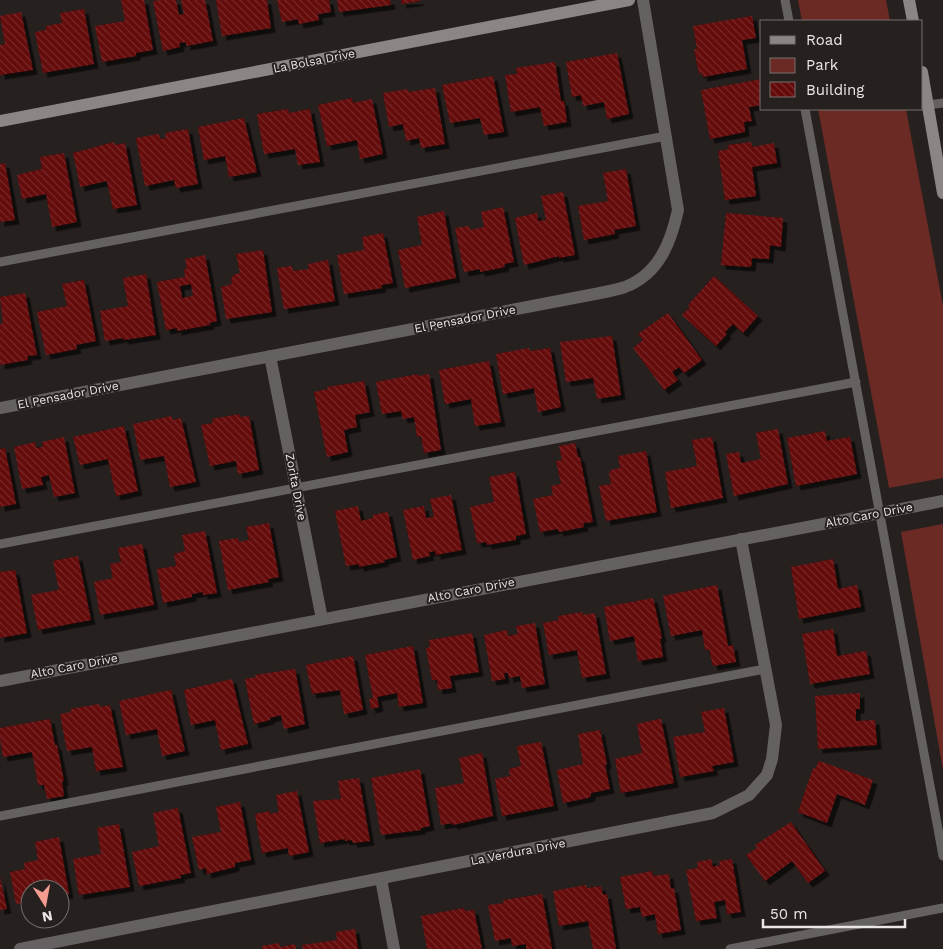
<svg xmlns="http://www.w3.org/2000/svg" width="943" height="949" font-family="'Work Sans',sans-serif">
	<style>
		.park { fill: #6c2a24 }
		.building { fill: url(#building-back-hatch); fill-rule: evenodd; filter: url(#shadow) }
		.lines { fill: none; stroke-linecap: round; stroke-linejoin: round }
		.lane { stroke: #656161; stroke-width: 9 }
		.street { stroke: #656161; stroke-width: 12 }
		.secondary { stroke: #8b8585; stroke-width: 12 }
		.labels { text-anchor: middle; stroke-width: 4; stroke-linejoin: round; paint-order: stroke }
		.street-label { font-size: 12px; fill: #ebe7e6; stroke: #26201f }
	</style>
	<defs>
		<pattern id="building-back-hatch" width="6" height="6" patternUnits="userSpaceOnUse" patternTransform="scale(1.25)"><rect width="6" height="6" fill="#640909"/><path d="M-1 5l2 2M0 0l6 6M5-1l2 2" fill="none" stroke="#7a2d2d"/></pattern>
		<filter id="shadow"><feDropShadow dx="4.5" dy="4.5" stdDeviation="0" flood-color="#0009"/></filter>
	</defs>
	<rect width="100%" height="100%" fill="#26201f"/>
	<!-- park -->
	<path class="park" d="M798,0H886L890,21H802Z
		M818,109H906L943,306V478L889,488Z
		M943,524V770L901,532Z"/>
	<!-- building -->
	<path class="building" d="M121,0H144L153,50L136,53V56L102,62L95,26L125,21Z
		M160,0H176L179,15L184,14L181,0H205L213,41L186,46V42L179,43L180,47L163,51L153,1Z
		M216,0H267L271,28L222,36Z
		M277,0H329L331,12L318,14L319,20L299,24L298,19L282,22Z
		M337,0H390L391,5L339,12Z
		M401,0H420V1L402,4Z
		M84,9L94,64L43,73L35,32L46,30V26L62,23L60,13Z
		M21,12L33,70L0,75V45L5,44L0,16Z
		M752,16L756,38L742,40L747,69L703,77L702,73L699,74L694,49H697L693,26Z
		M617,53L629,114L607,119L604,102L583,106L581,95L572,97L566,62Z
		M555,62L561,101H564L567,122L544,126L540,107L511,112L505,75L517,74L516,68Z
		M493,76L504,132L484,135L480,118L450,123L442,85Z
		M762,79V105L749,107L752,121L744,122L745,132L710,139L701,90Z
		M435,88L445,144L421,148L419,138L406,141L403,124L389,127L383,93L408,89V92Z
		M352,98L353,103L372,99L383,154L360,159L357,140L327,146L318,105Z
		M288,109L289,113L310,109L320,162L298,165L295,149L264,154L257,114Z
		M244,118L257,172L229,177L225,156L204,160L198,127Z
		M188,129L198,184L176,188L174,180L145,186L136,138L159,134L160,139L166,138L165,133Z
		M114,142L115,145L125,143L137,205L113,209L107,181L80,187L73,153Z
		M751,142L752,147L774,143L777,163L752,167L756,196L725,200L718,151L729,149L728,145Z
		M64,153L77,222L52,227L46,194L22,199L17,175L42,169L40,157Z
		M5,163L15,220L0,222V164Z
		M626,169L636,226L614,230L615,234L584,240L578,206L608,201L603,173Z
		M563,192L575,255L559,258V256L524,265L515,218L537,213L538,221L546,220L541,196Z
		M503,207L514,262L504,264L505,267L480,272V269L464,272L455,228L469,226L470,230L484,227L481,212Z
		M444,211L456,278L405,288L398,250L422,245L417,217Z
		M726,213L783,218L781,247L770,245L769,259L752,258L751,267L721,265Z
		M383,233L393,283L381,285L382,288L344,294L337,255L364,250L362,237Z
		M263,250L272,312L226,319L221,287L232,284L231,279L235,274L240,273L236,254Z
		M205,255L217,321L209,323L210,325L177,331V328L166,330L157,282L185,277L184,269H187L185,259ZM191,284L193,296L182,298L180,286Z
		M328,260L335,301L284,309L277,268L292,266L293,271L309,269L308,264Z
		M146,274L156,335L124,340L123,338L105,341L100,311L128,306L123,278Z
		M714,276L758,316L743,333L733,324L725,332L727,334L716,346L682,315L690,307L688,305Z
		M84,280L96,341L76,345L77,349L46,355L37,312L67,306L62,284Z
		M25,293L37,355L27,356L28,360L0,365V324L3,323L0,297Z
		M668,313L702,360L684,373L679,367L672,372L678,380L664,390L633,348L643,340L638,334Z
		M612,336L621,395L597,399L593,378L566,382L560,342Z
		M529,348L530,351L550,348L561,407L538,412L534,388L503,394L496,354Z
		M489,361L501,422L475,426L471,399L445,404L439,370Z
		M418,374L419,376L429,374L441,450L424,453L421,436L417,437L414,417L403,419L401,411L382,414L376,382Z
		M364,381L370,412L355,415L357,427L344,430L348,452L327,457L314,392L328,389L327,387Z
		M240,414V417L249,416L259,470L238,474L236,461L210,466L201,425L213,423L212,419Z
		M172,416V420L181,418L196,482L170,487L164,456L140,460L133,424Z
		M124,426L138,491L116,496L108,459L80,465L73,437Z
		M778,429L788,484L734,496L726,454L739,452L741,463L761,459L756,433Z
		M825,431L827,441L850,437L857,474L796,486L787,438Z
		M64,437L75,493L54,497L49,475L41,477L43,485L22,489L14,447L35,442L36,448L43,447L42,442Z
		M712,437L723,498L671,508L665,472L697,466L692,440Z
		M575,443L578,457H580L593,522L583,523L584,527L559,532L558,529L540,532L533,499L553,495L551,486L561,484L556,461L562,460L559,446Z
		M5,448L16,504L0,507V449Z
		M646,451L657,512L606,521L599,486L611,484L609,473L611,470L620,468L618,456Z
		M515,472L526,534L516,536V540L487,545L486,542L477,543L470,507L494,502L489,477Z
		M451,495L462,550L436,555L435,551L429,552L430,556L413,560L403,510L424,506L426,518L434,517L430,499Z
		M358,506L361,521L373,518V515L388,512L397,557L384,560L385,562L359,567V564L346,566L335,511Z
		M269,523L279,577L268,579L269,582L228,590L219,541L238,538L239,542L249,540L246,527Z
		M205,531L217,593L203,595V592L192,594V597L163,603L157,569L176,566L174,554L185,551L182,535Z
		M142,544L154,605L100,615L94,582L113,578L110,564L121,562L118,548Z
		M78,556L91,620L38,630L31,595L59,590L53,561Z
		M833,559L838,589L857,585L861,607L799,619L791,567Z
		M15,570L27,633L0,638V572Z
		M717,585L728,646L733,645L736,662L713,666L709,649L705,650L702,630L671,636L663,596Z
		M653,598L662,638L660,639L663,657L638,661L634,636L610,641L604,607Z
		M582,612L583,615L595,613L606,674L582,678L577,650L549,655L543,623L559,620L558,616Z
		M535,623L545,684L522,688L520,676L509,678L508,673H504L505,679L492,681L484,635L507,630L508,636L518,634L516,626Z
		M833,629L837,656L866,651L870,674L810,684L802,634Z
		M472,633L479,672L450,676L452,688L438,690L437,680H432L426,648L430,647L429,640Z
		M413,646L423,703L399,707L397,693L377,697L379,707L371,709L369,699L373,698L365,655Z
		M353,656L363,710L344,714L340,690L312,694L306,665Z
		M295,669L305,724L284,729L281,715L270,718V720L254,724L245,679L256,677L255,675Z
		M232,679L248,744L221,750L215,720L191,725L184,690Z
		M171,690L185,751L162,756L157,729L126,735L119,701Z
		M860,693V709H856V721L875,720L877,745L818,749L815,696Z
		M99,704L100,707L110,705L123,767L96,771L92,747L67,751L60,714L71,712V709Z
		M724,708L734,762L712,766L714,771L680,777L673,737L705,732L701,712Z
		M50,719L55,745H57L64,781H62L64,796L47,799L44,785H38L32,752L3,757L0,739V728Z
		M659,719H661L674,783L621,793L615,759L642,753L637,724Z
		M600,730L607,764L605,765L610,789L591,793V796L588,798L563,803L557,770L583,764L578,734Z
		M541,742L554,806L502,816L495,779L510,776L509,769L521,766L517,746Z
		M482,753L493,816L453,825L452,823L441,825L435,788L464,783L459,758Z
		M819,761L873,780L865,805L837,794L827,823L798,812L813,768L815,769Z
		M420,769L430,826L421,828V830L381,835L371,778Z
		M359,778L370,841L353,843L352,840L345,841V839L320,843L313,801L341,799L338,781Z
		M297,791L309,852L289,856L288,848L262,853L255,814L270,811V814L279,812L276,795Z
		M240,802L251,860L235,863V867L207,874L206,868L199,870L192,837L221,832L216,807Z
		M178,808L191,873L180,875L181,878L139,886L132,852L159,846L153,813Z
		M791,822L825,871L808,883L792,861L765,881L746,855L757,848L755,845Z
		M119,824L130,887L79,895L73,859L101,854L97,828Z
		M59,837L69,894L60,896V889H30V905L22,906V903L16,904L10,872L25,869L24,863L38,860L35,842Z
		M711,859L713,867L720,865L719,861L732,859L741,912L727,914L725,900L714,902L717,918L696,921L686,870L698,868L697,862Z
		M652,871L653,876L669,874L671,889L674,888L681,930L658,934L655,914L642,917L640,907L626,909L620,877Z
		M0,877L7,909L0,910Z
		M586,885L587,888L601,886L603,895L607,894L616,949H593L588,921L559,926L553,891Z
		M542,894L552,949H526V944L512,946L511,938L495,941L488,905L504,903L503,900Z
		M464,908L465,911L474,910L482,949H427L421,916Z
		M355,929L358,949H303L302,945L337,940L336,932Z
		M279,943L280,947L295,944L296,949H262V946Z"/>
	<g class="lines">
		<!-- lane -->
		<path class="lane" d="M785,0L789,21
			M927,105L943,103
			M805,109L943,856
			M0,262L666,136
			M0,544L856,382
			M0,816L765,669
			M730,949L943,908"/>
		<!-- street -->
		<path class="street" d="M270,356L322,619
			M0,408L595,294C605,292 616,290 625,287C659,274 671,242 678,210L643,0
			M0,681L943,501
			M381,879L394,949
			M20,949L713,813L749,795L767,775L772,759L776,725L741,539"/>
		<!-- secondary -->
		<path class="secondary" d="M909,0L913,21
			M922,72L943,193
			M0,121L629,0"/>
	</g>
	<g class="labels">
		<!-- street labels -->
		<g class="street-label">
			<text transform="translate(314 61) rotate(-11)" y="4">La Bolsa Drive</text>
			<text transform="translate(465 319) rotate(-11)" y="4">El Pensador Drive</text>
			<text transform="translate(68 395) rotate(-11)" y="4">El Pensador Drive</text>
			<text transform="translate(296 487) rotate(79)" y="4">Zorita Drive</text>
			<text transform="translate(869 515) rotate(-11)" y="4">Alto Caro Drive</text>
			<text transform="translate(471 590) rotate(-11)" y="4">Alto Caro Drive</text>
			<text transform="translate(74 666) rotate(-11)" y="4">Alto Caro Drive</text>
			<text transform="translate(518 852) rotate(-11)" y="4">La Verdura Drive</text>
		</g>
	</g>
	<!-- legend -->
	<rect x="760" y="20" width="162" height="90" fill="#26201f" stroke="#75706f"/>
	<rect x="770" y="36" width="25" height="8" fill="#8b8585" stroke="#75706f"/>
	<text x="806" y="45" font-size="15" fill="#ebe7e6">Road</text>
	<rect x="770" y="58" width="25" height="15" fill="#6c2a24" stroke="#75706f"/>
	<text x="806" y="70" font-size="15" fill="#ebe7e6">Park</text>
	<rect x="770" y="82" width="25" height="15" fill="url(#building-back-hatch)" stroke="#75706f"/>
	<text x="806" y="95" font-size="15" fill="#ebe7e6">Building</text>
	<!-- north arrow -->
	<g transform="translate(45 904) rotate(169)"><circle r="24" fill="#26201f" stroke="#75706f"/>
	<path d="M0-4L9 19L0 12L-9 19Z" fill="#f59c91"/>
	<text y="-8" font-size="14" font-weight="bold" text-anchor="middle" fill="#ebe7e6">N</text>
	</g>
	<!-- scale -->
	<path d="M763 919v8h142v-8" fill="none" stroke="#ebe7e6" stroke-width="2.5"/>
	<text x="770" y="919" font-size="15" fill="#ebe7e6" stroke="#26201f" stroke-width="4" paint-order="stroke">50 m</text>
</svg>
